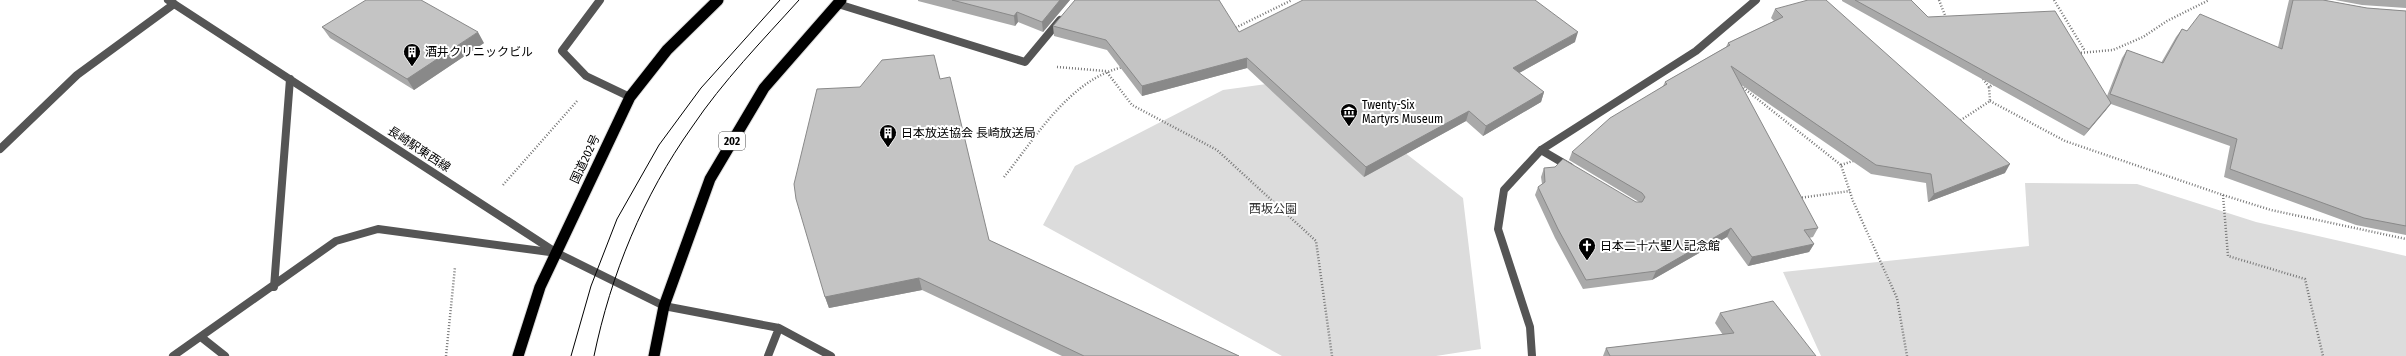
<svg xmlns="http://www.w3.org/2000/svg" width="2406" height="356" font-family="'Fira Sans Condensed','Noto Sans JP',sans-serif">
	<style>
		.green { fill: #dcdcdc }
		.lines { fill: none; stroke-linecap: round; stroke-linejoin: round }
		.trunk-casing { stroke: #dbdbdb; stroke-width: 13 }
		.path { stroke: #777; stroke-width: 2.5; stroke-dasharray: 1 2; stroke-linecap: butt }
		.service { stroke: #555; stroke-width: 8 }
		.minor { stroke: #555; stroke-width: 8 }
		.tertiary { stroke: #555; stroke-width: 8 }
		.trunk { stroke: #000; stroke-width: 11 }
		.tram { stroke: #000; stroke-width: 1 }
		.wall { fill: #a9a9a9 }
		.shaded-wall { fill: #898989 }
		.building { fill: #c4c4c4; stroke: #898989 }
		.labels { text-anchor: middle; stroke-width: 4; stroke-linejoin: round; paint-order: stroke }
		.shield { fill: #fff; stroke: #4c4c4c; stroke-width: 1 }
		.shield-label { font-size: 11px; font-weight: bold; fill: #000 }
		.poi-label { font-size: 12px; fill: #000; stroke: #fff; text-anchor: start }
		.street-label { font-size: 12px; fill: #000; stroke: #fff }
		.park-label { font-size: 12px; fill: #333; stroke: #fff }
	</style>
	<rect width="100%" height="100%" fill="#fff"/>
	<!-- green -->
	<path class="green" d="M1309,78L1463,198L1481,349L1436,356H1282L1043,225L1075,166L1223,90Z
		M2025,183L2137,184L2256,222L2406,256V356H1821L1783,272L2029,246Z"/>
	<g class="lines">
		<defs>
			<path id="trunk" d="M518,356L540,287L630,97L667,50L718,0
				M654,356L664,306L710,179L764,88L841,0"/>
		</defs>
		<!-- trunk casing -->
		<use href="#trunk" class="trunk-casing"/>
		<!-- path -->
		<path class="path" d="M1939,0L1946,18
			M2054,0L2085,51
			M1233,29L1292,0
			M2078,53L2113,50L2143,37L2167,21L2209,0
			M1057,67L1106,71L1132,105L1217,150L1316,241L1332,356
			M1983,79L1989,87
			M1741,86L1841,165L1853,201L1897,298L1907,356
			M1990,101L2065,141L2223,195L2271,210L2406,239
			M1958,122L1990,101L1989,87L1994,84
			M1841,165L1856,160
			M1004,177C1037,136 1069,80 1123,67
			M503,185L577,101
			M2223,195L2228,256L2305,279L2323,356
			M1799,198L1850,191
			M446,356L455,267"/>
		<!-- service -->
		<path class="service" d="M0,149L77,75L174,4
			M274,287L290,79
			M201,337L225,356
			M173,356L336,241L378,229L557,253"/>
		<!-- minor -->
		<path class="minor" d="M838,4L1025,62L1060,20
			M1541,150L1570,167
			M664,306L779,328L831,356
			M768,356L779,328
			M1532,356L1530,327L1498,229L1504,190L1541,150L1696,51L1756,0"/>
		<!-- tertiary -->
		<path class="tertiary" d="M168,0L557,253L664,306
			M600,0L562,51L586,76L630,97"/>
		<!-- trunk -->
		<use href="#trunk" class="trunk"/>
		<!-- tram -->
		<path class="tram" d="M571,356L591,286L617,219L659,145L701,88L780,0
			M594,356C611,274 643,196 692,127C723,81 762,41 799,0"/>
	</g>
	<!-- wall -->
	<path class="wall" d="M918,0H1070L1043,32L1018,22L1015,26L918,1Z
		M1842,0H1911L1928,17L2107,96L2122,58L2127,50L2161,63L2176,37L2182,29L2187,31L2278,47L2289,0H2323L2367,8L2406,11V235L2356,225L2224,177L2230,146L2111,104L2106,110L2084,136L1842,1Z
		M2335,0H2406V8L2362,5Z
		M1775,9L2005,173L1928,202L1926,183L1871,174L1740,84L1818,228L1813,237L1809,238L1814,244L1809,252L1748,266L1727,237L1652,280L1583,289L1555,238L1535,195L1538,187L1542,184L1541,177L1544,168L1636,202H1639L1569,160L1572,152L1663,86L1665,82L1726,47L1728,43L1774,21L1771,18Z
		M1053,26L1239,32L1575,42L1519,73L1544,92L1541,102L1483,136L1466,121L1364,177L1247,68L1142,96L1107,50L1054,36Z
		M322,27L484,43L414,90L330,38Z
		M940,79L989,240L1239,356H1062L922,290L829,308L825,297L860,87Z
		M1720,313L1816,356H1603L1606,348L1723,335L1715,323Z"/>
	<!-- shaded-wall -->
	<path class="shaded-wall" d="M1060,0H1070L1043,32L1042,22Z
		M1017,12L1018,22L1015,26L1014,16Z
		M478,32L484,43L414,90L407,79Z
		M1578,32L1575,42L1510,78L1513,68Z
		M1247,58V68L1142,96V86Z
		M1544,92L1541,102L1483,136L1486,126Z
		M2111,103L2106,110L2084,136L2089,129Z
		M1469,111L1466,121L1364,177L1366,167Z
		M2010,164L2005,173L1928,202L1934,194Z
		M1731,228L1727,237L1652,280L1656,271Z
		M1814,244L1809,252L1748,266L1752,257Z
		M919,278L922,290L829,308L825,297Z"/>
	<!-- building -->
	<path class="building" d="M366,0H421L478,32L407,79L322,27Z
		M952,0H1060L1042,22L1017,12L1014,16Z
		M1075,0H1219L1239,32L1303,0H1535L1578,32L1513,68L1544,92L1486,126L1469,111L1366,167L1247,58L1142,86L1106,40L1053,26Z
		M1808,0H1826L2010,164L1934,194L1931,174L1876,165L1731,66L1818,228L1804,230L1814,244L1752,257L1731,228L1656,271L1586,280L1558,229L1538,187L1545,182L1544,168L1555,167L1563,159L1636,202H1642L1645,197L1642,193L1572,152L1610,118L1667,84L1665,82L1730,45L1728,43L1783,17L1775,9Z
		M1855,0H1911L1928,17L2055,11L2111,103L2089,129Z
		M2293,0H2323L2367,8L2406,11V226L2364,218L2230,169L2237,139L2110,94L2127,50L2163,63L2182,29L2187,31L2200,14L2282,49Z
		M934,55L940,79L950,77L989,240L1239,356H1084L919,278L825,297L796,199L794,184L817,89L860,87L882,60Z
		M1773,301L1816,356H1610L1606,348L1734,333L1720,313Z"/>
	<!-- icons -->
	<defs>
		<symbol id="building-pin" viewBox="-11 -11 22 30"><path d="M0 17L-7.5 6A9.5 9.5 0 1 1 7.5 6Z" fill="#000" stroke="#fff"/><path d="M-4-6H4V6H1V3H-1V6H-4ZM-2.5-4.3h1.7v1.8h-1.7ZM.8-4.3h1.7v1.8H.8ZM-2.5-1h1.7V.8h-1.7ZM.8-1h1.7V.8H.8Z" fill="#fff"/></symbol>
		<symbol id="museum-pin" viewBox="-11 -11 22 30"><path d="M0 17L-7.5 6A9.5 9.5 0 1 1 7.5 6Z" fill="#000" stroke="#fff"/><path d="M0-6L6-3V-2H-6V-3ZM-5-1h2V3h-2ZM-1-1h2V3h-2ZM3-1h2V3H3ZM-6 4H6V6H-6Z" fill="#fff"/></symbol>
		<symbol id="church-pin" viewBox="-11 -11 22 30"><path d="M0 17L-7.5 6A9.5 9.5 0 1 1 7.5 6Z" fill="#000" stroke="#fff"/><path d="M-1.2-6h2.4v3.5h3.3v2.4h-3.3V6h-2.4V-.1h-3.3v-2.4h3.3Z" fill="#fff"/></symbol>
	</defs>
	<g fill-rule="evenodd">
		<use href="#building-pin" x="402" y="42" width="20" height="27"/>
		<use href="#museum-pin" x="1339" y="102" width="20" height="27"/>
		<use href="#building-pin" x="878" y="123" width="20" height="27"/>
		<use href="#church-pin" x="1577" y="236" width="20" height="27"/>
	</g>
	<g class="labels">
		<!-- shield labels -->
		<rect class="shield" x="719" y="132" width="26" height="18" rx="3"/>
		<g class="shield-label">
			<text x="732" y="145">202</text>
		</g>
		<!-- poi labels -->
		<g class="poi-label">
			<text x="425" y="56">酒井クリニックビル</text>
			<text x="1362" y="109">Twenty-Six<tspan x="1362" dy="14">Martyrs Museum</tspan></text>
			<text x="901" y="137">日本放送協会 長崎放送局</text>
			<text x="1600" y="250">日本二十六聖人記念館</text>
		</g>
		<!-- street labels -->
		<g class="street-label">
			<text transform="translate(419 149) rotate(33)" y="4">長崎駅東西線</text>
			<text transform="translate(585 159) rotate(-65)" y="4">国道202号</text>
		</g>
		<!-- park labels -->
		<g class="park-label">
			<text x="1273" y="213">西坂公園</text>
		</g>
	</g>
</svg>
